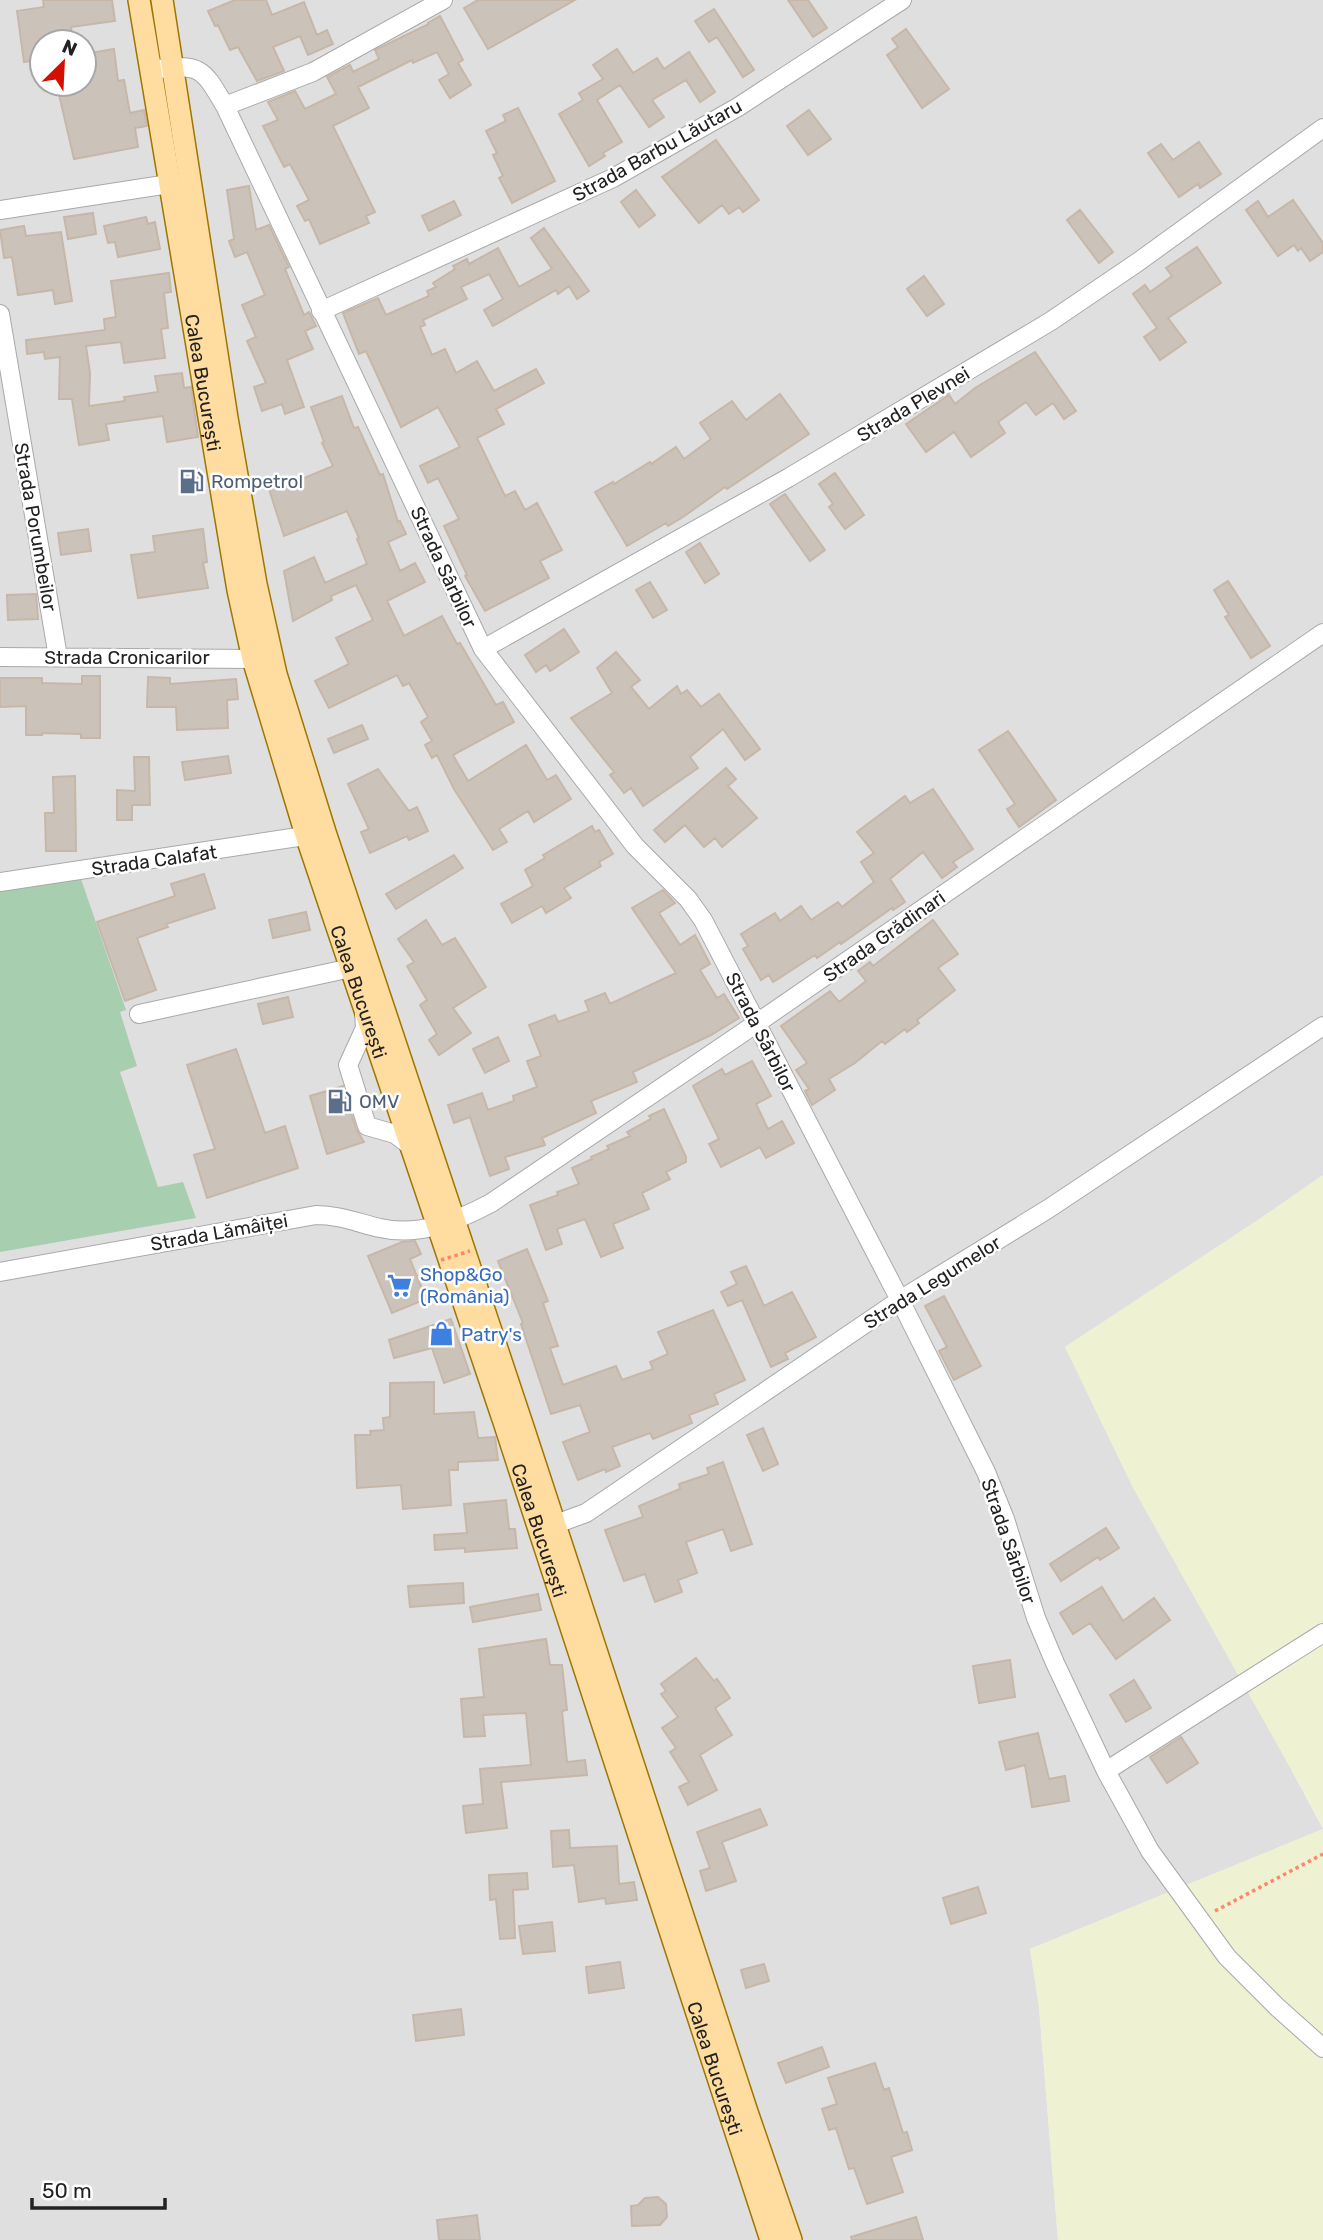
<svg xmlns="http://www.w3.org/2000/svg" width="1323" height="2240" font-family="Rubik,sans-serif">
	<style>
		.residential { fill: #e0dfdf; fill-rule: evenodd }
		.farmland { fill: #eef2d2 }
		.cemetery { fill: #a7ceaf }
		.building { fill: #cbc3ba; stroke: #c6b7a8; stroke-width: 2 }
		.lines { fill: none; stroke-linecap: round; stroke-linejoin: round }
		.minor-casing { stroke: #a9a9a9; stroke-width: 20 }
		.major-casing { stroke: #9f7500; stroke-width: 24 }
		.path { stroke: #ff856c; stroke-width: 3.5; stroke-dasharray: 3.5 3.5; stroke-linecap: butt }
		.minor { stroke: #fff; stroke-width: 18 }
		.major { stroke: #ffdda0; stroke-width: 21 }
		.path-bridge { stroke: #ff856c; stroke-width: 3.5; stroke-dasharray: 3.5 3.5; stroke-linecap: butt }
		.labels { text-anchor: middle; stroke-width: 5; stroke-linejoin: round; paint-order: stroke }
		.street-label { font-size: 19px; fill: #222; stroke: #fff }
		.service-label { font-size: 19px; fill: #4e5e75; stroke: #fff; text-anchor: start }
		.shop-label { font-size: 19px; fill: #366cbe; stroke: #fff; text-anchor: start }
	</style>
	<rect width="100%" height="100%" fill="#f3f0e8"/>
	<!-- residential -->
	<path class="residential" d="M0,0H1323V1175L1258,1220L1065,1347L1323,1829L1030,1949L1039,2007L1058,2240H0ZM42,42H84V84H42Z"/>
	<!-- farmland -->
	<path class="farmland" d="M1323,1175V1826L1133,1488L1065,1347L1258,1220Z
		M1323,1829V2240H1058L1039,2007L1030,1949Z"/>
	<!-- cemetery -->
	<path class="cemetery" d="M81,879L126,1010L120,1012L137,1066L120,1072L158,1187L183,1182L196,1218L0,1252V890Z"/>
	<!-- building -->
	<path class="building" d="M43,0H112L115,21L71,27L73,42H42V59L24,62L17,11L44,7Z
		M235,0H266L272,15L304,2L317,35L327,30L333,44L308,55L300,36L273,47L284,71L257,81L238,47L230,50L218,25L215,26L208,11Z
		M478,0H575L488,49L464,8Z
		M788,0H808L827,28L813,37Z
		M714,9L754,70L743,77L717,37L709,42L695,21Z
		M440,16L463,60L458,63L471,85L450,98L439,80L449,74L437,52L413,63L412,60L358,87L369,108L333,126L375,212L366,216L369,223L320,244L309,219L305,221L297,206L309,200L290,164L284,167L263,126L278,120L268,102L295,91L305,109L336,94L327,77L350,65L353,72L379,59L375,50L429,24L428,23Z
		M906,29L949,89L922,108L887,55L898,47L892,39Z
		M114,49L118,81L124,80L130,113L144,110L147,126L135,128L138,147L74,159L58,90L84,86V54Z
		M617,49L633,73L657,58L664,69L689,52L715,92L700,102L686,80L652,100L664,117L649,127L620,85L597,100L622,142L603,153L605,156L589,166L559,114L583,100L579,93L603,79L593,65Z
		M518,108L555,181L512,203L499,178L503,176L493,155L497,153L486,131L506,121L503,115Z
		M809,110L831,139L808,155L787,126Z
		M716,140L759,200L743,212L739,207L729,214L722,205L699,223L662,177Z
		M1199,142L1221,174L1200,188L1198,184L1179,197L1148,153L1161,144L1173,160Z
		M249,186L256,230L269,225L289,267L285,269L304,315L309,312L316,326L305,331L313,349L287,360L304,407L285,414L282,404L262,411L254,387L266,383L247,341L256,337L242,305L265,295L247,252L235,257L229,241L234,239L227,190Z
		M636,190L655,215L639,227L621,202Z
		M1293,200L1323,243V252L1310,261L1301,248L1298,251L1294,245L1278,256L1246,210L1258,201L1268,217Z
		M454,201L461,215L429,231L422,216Z
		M1080,210L1113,252L1099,263L1067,220Z
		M93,213L96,234L68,239L64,217Z
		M146,217L148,224L155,222L160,249L118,257L115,242L108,243L104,226Z
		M24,226L26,236L61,232L72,301L55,304L53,290L18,295L12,257L4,258L0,230Z
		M544,228L589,291L577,299L569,286L558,294L556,290L493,326L484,310L503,299L489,274L461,287L467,299L423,320L425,325L420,327L432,355L445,349L456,373L477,361L494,391L536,369L544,383L496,409L504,424L477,438L505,496L515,491L525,510L537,503L562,550L540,561L549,578L485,611L465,576L467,575L444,526L459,519L438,478L428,483L420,466L460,447L438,407L401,427L366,351L359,354L343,313L378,298L386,315L429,296L427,291L436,287L433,283L455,269L453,266L467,259L469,264L498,248L519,287L552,269L531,238Z
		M1197,247L1221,283L1168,318L1186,342L1160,360L1144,337L1157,328L1133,294L1145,285L1150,292L1172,276L1166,268Z
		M169,273L171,292L164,293L168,328L161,329L165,358L124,363L121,342L86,346L90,373L89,406L125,401L124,397L158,392L155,376L182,373L184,388L191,387L198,437L167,442L163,416L106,424L109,440L79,445L72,399H59L60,357L45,359L44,352L27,354L26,340L105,330L104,319L116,317L111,281Z
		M924,276L944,304L927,316L907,289Z
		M1035,352L1076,411L1064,419L1053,403L1036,415L1026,402L998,422L1005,433L971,457L954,432L926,452L906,424L949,395L955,404L975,388Z
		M780,394L809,434L727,489L725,487L683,517L668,526L666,523L627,546L595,492L613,482L614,484L650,462L651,464L676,447L684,459L711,439L700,423L732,401L746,420Z
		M342,396L354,428L358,427L380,475L383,474L398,522L400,521L406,534L388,542L400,571L415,563L425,582L387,601L404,636L442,616L457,644L460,643L496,705L503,702L514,722L453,755L468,781L526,745L547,780L556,775L571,799L534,822L528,811L499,829L507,842L493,850L454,789L437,755L432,758L425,745L432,741L421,722L428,717L409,683L403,686L397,675L329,708L315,681L349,664L336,638L373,620L356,585L331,596L332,600L293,621L284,571L314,557L325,583L367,564L357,539L359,538L347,511L284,536L268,486L301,477L302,479L333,466L322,443L324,442L311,407Z
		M197,469L201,490L185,492L181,472Z
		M835,473L864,515L845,529L829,507L833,504L819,484Z
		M785,494L825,550L810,561L770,504Z
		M88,529L91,551L61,555L58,533Z
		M203,529L207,562L203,563L208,588L138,598L131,555L155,552L153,536Z
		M700,543L719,574L705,583L686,552Z
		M1228,581L1270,646L1251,658L1225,617L1229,615L1214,590Z
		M650,582L667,610L653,618L636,590Z
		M36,594L38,619L8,620L7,595Z
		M564,629L579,652L550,671L546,665L536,672L525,655Z
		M616,652L640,680L631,687L649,709L677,686L681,694L687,690L701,707L719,694L760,749L745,760L723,729L690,757L698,768L643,806L631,788L624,793L610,775L614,772L571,718L612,693L597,668Z
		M82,676H100V738H81V734L42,733V735H26V706L0,707V678H42V683L82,684Z
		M148,677L170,678V684L236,679L238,699L227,700L228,728L177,730L176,707H147Z
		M362,725L368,739L334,753L328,739Z
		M1008,731L1056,800L1019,827L1007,809L1015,804L979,750Z
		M228,756L231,773L185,780L182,762Z
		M134,757H149L150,805H132V820H117V790L135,791Z
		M726,768L736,779L728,786L757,818L722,847L715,838L704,847L685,825L665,842L654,830Z
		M378,769L409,811L417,807L428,831L409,840L407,836L370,853L361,832L369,829L348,784Z
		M75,776L76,851H46L45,813H54L53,777Z
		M933,789L973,849L953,862L957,867L942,878L923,852L890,879L905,902L893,910L892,908L841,944L840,942L817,958L815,955L773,982L769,975L761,980L743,949L748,946L741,934L775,913L780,921L801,906L811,920L838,902L842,907L874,882L861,862L874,853L857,832L905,796L910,803Z
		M592,826L595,832L599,830L613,854L599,862L601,866L564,888L571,898L546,913L542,906L512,923L501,904L533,886L525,870L545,858L543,855Z
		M454,855L463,868L396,909L386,894Z
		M204,874L215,908L166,924L168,927L137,938L156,990L125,1001L97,922L175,896L171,884Z
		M663,890L675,903L659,913L680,945L695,935L710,964L700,970L717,998L724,994L739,1018L711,1035L633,1072L637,1082L591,1101L596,1113L542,1138L545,1145L505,1157L509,1169L490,1176L470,1117L454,1123L448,1105L482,1093L488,1110L514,1101L513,1096L537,1087L527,1061L541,1056L529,1025L555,1015L558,1022L589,1011L585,1001L605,993L610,1004L676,973L632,908Z
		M306,912L310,930L273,938L269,920Z
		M426,920L442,945L455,938L486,987L453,1008L471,1033L439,1055L429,1040L437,1034L420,1005L427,1000L407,966L414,962L398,939Z
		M933,920L958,954L938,968L955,990L917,1020L919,1023L907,1032L905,1029L885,1044L882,1041L855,1063L829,1079L835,1090L812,1105L805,1091L809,1089L796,1070L807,1063L781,1026L830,991L839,1002L866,981L858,971L870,962L873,966Z
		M288,997L293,1017L263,1024L258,1004Z
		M498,1037L509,1061L485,1073L473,1049Z
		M236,1049L265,1133L285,1126L298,1168L207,1198L194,1155L215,1149L187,1065Z
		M752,1061L771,1096L756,1104L768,1129L782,1121L794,1143L766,1158L760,1147L721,1167L709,1144L719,1139L693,1086L722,1069L725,1075Z
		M343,1086L356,1129L364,1142L327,1154L310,1096Z
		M664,1109L686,1157V1162L666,1172L670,1179L642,1193L649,1209L613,1224L623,1248L601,1257L585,1219L557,1229L562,1244L546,1250L530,1205L558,1195L557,1192L579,1184L572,1168L592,1159L591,1157L609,1149L607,1146L630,1136L627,1132L651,1119L649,1116Z
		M415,1241L421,1254L410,1259L426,1299L392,1313L368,1256L402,1242Z
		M527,1249L548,1301L543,1303L558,1346L550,1348L563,1385L616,1366L622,1380L653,1369L650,1362L668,1354L658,1332L713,1310L745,1380L714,1394L718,1404L689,1415L692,1423L653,1439L650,1433L612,1447L620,1466L606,1472L605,1469L578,1480L563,1442L590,1432L580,1405L551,1414L521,1324L523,1323L498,1261Z
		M746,1266L764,1306L792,1292L816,1337L785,1353L788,1359L771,1367L742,1300L728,1306L721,1292L737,1284L731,1272Z
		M944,1296L981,1366L954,1380L939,1351L947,1347L925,1306Z
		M451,1319L470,1374L444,1383L432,1348L394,1358L389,1340Z
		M434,1382V1414L474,1412L478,1438L495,1437L498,1460L458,1462V1470H449L451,1505L403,1509L401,1485L357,1488L355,1435H371L370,1431L384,1430L383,1418L390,1417V1383Z
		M763,1428L778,1464L763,1471L747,1435Z
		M723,1462L752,1544L731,1551L723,1529L686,1542L697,1573L678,1580L682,1592L655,1602L645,1574L624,1581L605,1530L643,1517L639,1506L680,1489L679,1484L709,1474L707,1468Z
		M506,1500L509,1529H515L517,1548L465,1552V1548L435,1550L434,1535L467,1533L464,1504Z
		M1106,1528L1119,1548L1100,1560L1098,1557L1061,1581L1050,1564Z
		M463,1583L464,1603L410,1607L408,1586Z
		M1102,1587L1123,1621L1154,1598L1170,1620L1116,1659L1090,1623L1073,1634L1060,1613Z
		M538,1594L541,1610L473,1622L470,1607Z
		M546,1639L550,1665H562L567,1710L562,1711L567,1762L585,1760L587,1775L501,1782L507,1828L466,1833L463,1806L483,1804L480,1769L531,1765L526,1713L483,1715L485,1736L464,1737L461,1699L484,1697L479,1649Z
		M696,1658L714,1681L717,1679L730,1698L715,1708L732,1735L700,1755L717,1790L688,1805L679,1787L689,1782L670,1752L676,1748L662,1728L678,1717L661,1694L666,1691L661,1684Z
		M1010,1660L1015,1697L979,1703L973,1666Z
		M1134,1680L1151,1708L1126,1722L1110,1695Z
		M1038,1733L1049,1779L1065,1776L1069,1801L1032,1807L1025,1765L1006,1770L999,1742Z
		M1181,1737L1198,1763L1167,1783L1150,1757Z
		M760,1809L767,1825L722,1842L736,1881L706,1891L700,1871L710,1868L697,1832Z
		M569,1830L570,1848L617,1846L619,1884L634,1882L637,1900L606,1904L605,1898L579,1902L574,1865L553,1867L551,1831Z
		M527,1873L528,1889L513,1890L515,1938L500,1939L496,1899L490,1900L489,1875Z
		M978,1887L986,1913L951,1924L943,1898Z
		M552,1922L555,1951L523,1954L519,1926Z
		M620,1962L624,1988L589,1993L586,1967Z
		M764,1964L769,1981L746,1988L741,1970Z
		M461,2009L464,2035L416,2041L413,2015Z
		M822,2047L829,2067L786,2083L778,2063Z
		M875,2063L884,2090L889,2088L903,2133L907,2132L912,2150L891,2157L903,2192L867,2204L854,2168L849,2169L836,2128L829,2130L822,2109L837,2104L828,2078Z
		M658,2197L666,2204L667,2217L660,2225L632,2226L631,2206L638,2205L645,2198Z
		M477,2215L480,2240H439L437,2220Z
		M916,2217L923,2240H852L851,2237Z"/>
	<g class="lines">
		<defs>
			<path id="minor" d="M159,69C202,63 204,71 225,106L483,649L635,846L688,899L703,920L900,1300L986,1472L1005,1519L1036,1618L1055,1663L1106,1771L1150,1851L1227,1957L1277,2007L1323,2048
				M225,106L313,72L443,0
				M0,210L169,184
				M321,311L613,178L738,107L902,0
				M0,314L58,657
				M483,649L788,478L1051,321L1138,262L1323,128
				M0,657L253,659
				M0,882L318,834
				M364,1012L365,1028L348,1065L367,1126L395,1134L412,1147
				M139,1014L351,968
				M0,1272L316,1215C340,1215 358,1223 380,1228C419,1237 457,1221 491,1203L757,1023L1323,633
				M545,1528L586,1513L900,1300L1048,1209L1323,1026
				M1106,1771L1323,1633"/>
			<g id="major">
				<path id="s1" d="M139,0L238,590L253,659L307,838L504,1422L771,2240"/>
				<path d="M162,0L227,418L256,584L276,674L325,832L524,1430L747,2112L791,2240"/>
			</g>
		</defs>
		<!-- minor casing -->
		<use href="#minor" class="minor-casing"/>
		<!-- major casing -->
		<use href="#major" class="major-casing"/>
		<!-- path -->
		<path class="path" d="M1215,1911L1323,1854"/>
		<!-- minor -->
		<use href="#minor" class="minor"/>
		<!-- major -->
		<use href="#major" class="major"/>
		<!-- path-bridge -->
		<path class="path-bridge" d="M441,1260L470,1251"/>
	</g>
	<!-- icons -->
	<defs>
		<symbol id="fuel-bare" viewBox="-9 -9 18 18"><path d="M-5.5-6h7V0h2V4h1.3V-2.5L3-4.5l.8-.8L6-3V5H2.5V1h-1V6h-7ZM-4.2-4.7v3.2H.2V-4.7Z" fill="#5c6f8a" stroke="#fff" stroke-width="2.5" paint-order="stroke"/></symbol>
		<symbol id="supermarket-bare" viewBox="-9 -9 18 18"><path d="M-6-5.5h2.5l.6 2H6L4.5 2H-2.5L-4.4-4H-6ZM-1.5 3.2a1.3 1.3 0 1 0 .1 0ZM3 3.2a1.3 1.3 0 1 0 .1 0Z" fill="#3f7fe0" stroke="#fff" stroke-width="2.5" paint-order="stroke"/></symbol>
		<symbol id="shop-bare" viewBox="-9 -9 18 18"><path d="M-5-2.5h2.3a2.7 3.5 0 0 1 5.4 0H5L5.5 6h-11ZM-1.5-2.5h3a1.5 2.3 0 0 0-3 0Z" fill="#3f7fe0" stroke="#fff" stroke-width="2.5" paint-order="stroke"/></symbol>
	</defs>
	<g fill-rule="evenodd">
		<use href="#fuel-bare" x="174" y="464" width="35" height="35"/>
		<use href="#fuel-bare" x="322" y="1084" width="35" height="35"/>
		<use href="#supermarket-bare" x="382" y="1268" width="35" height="35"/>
		<use href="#shop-bare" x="424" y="1316" width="35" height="35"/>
	</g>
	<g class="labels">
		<!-- street labels -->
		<g class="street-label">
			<text transform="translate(657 150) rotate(-29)" y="7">Strada Barbu Lăutaru</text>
			<text dy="7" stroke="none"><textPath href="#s1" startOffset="388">Calea București</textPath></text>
			<text transform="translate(913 404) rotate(-31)" y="7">Strada Plevnei</text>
			<text transform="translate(36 527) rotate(80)" y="7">Strada Porumbeilor</text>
			<text transform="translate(444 567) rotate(65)" y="7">Strada Sârbilor</text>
			<text x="127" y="664">Strada Cronicarilor</text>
			<text transform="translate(154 860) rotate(-8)" y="7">Strada Calafat</text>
			<text transform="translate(884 936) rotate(-35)" y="7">Strada Grădinari</text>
			<text dy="7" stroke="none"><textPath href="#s1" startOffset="1018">Calea București</textPath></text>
			<text transform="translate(761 1032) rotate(63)" y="7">Strada Sârbilor</text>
			<text transform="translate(219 1232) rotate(-10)" y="7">Strada Lămâiței</text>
			<text transform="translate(932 1282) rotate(-32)" y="7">Strada Legumelor</text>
			<text dy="7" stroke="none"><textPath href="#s1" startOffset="1586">Calea București</textPath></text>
			<text transform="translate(1009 1541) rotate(71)" y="7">Strada Sârbilor</text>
			<text dy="7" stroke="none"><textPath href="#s1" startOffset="2152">Calea București</textPath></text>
		</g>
		<!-- service labels -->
		<g class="service-label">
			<text x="211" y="488">Rompetrol</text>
			<text x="359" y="1108">OMV</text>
		</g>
		<!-- shop labels -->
		<g class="shop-label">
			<text x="420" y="1281">Shop&amp;Go<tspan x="420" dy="22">(România)</tspan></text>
			<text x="461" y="1341">Patry's</text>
		</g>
	</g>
	<!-- north arrow -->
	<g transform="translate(63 63) rotate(24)"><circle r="33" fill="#ffffff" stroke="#a7a7a7" stroke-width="2"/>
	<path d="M0-5L12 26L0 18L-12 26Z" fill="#d30f00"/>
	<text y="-10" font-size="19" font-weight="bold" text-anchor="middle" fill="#222222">N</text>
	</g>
	<!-- scale -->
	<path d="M32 2198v10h133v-10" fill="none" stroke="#222222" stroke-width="3.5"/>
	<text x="42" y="2198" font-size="21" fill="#222222" stroke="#ffffff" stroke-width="5" paint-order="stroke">50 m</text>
</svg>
